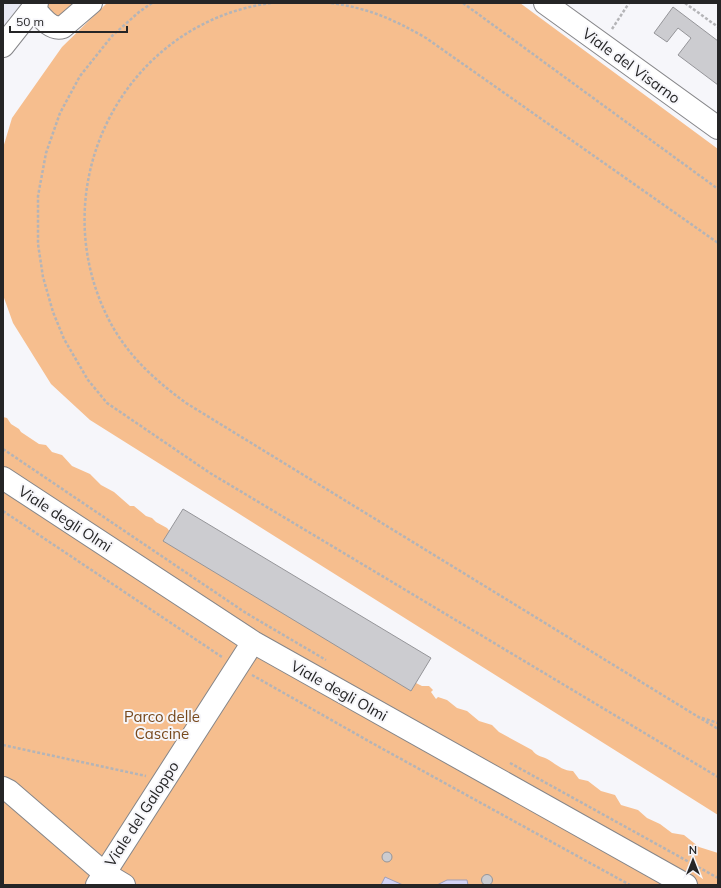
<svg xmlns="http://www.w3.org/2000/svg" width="721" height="888" font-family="Mulish,sans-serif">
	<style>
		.built { fill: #e9eaf4 }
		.green { fill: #f6be8e }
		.water { fill: #d3d3f5; stroke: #9f9fb7 }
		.building { fill: #ccccd0; stroke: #959599 }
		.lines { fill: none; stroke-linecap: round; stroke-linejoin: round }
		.minor-casing { stroke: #868689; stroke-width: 24 }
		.path { stroke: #b4b4b7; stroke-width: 2.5; stroke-dasharray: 3 2; stroke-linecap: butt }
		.minor { stroke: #fff; stroke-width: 22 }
		.labels { text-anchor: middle; stroke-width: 4; stroke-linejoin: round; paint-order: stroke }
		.street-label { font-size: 15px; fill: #252526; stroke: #f6f6fa }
		.park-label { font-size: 15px; fill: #77481b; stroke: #f6f6fa }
	</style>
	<rect width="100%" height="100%" fill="#f6f6fa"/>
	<!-- built -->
	<path class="built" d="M3,3H23L3,27Z"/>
	<!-- green -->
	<path class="green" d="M49,3H79L58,22L43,11Z
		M107,3H520L718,149V815L90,420L51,384L13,323L3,295V148L12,118L62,47Z
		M3,417L7,418L11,424L19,429L21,432L39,444L46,445L52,452L62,455L72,466L90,474L101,485L114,492L130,506H134L146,516L152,518L156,522L167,528L171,533L416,683L422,686H429L433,690L431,692L436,699L438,697L447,700L457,708L467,711L479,721L492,725L499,732L532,750C537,757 543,756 549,760C557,765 563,771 573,771L579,779L588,781L601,791L615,795L621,805L638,810L647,818L660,824L672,833L684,835L699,847L718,853V885H3Z"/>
	<!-- water -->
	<path class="water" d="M385,877L403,885H381Z
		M447,880H467L468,885H437Z"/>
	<!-- building -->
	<path class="building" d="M673,7L718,41V85L678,55L691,38L678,28L667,42L654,33Z
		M183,509L431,658L411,691L163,541Z
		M382 857a5 5 0 1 1 10 0a5 5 0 1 1-10 0Z
		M481.5 880a5.5 5.5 0 1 1 11 0a5.5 5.5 0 1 1-11 0Z"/>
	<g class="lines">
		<defs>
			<path id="minor" d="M545,3L718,128
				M33,7C41,16 50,31 63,27L91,3
				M3,46L37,3
				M3,478L253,642L686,885
				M3,788L9,791L104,873L124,885
				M97,885L253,642"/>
		</defs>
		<!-- minor casing -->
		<use href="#minor" class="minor-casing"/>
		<!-- path -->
		<path class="path" d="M152,3L139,12L112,36L80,76L60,113L46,153L38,196V244L43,277L53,312L64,339L88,380L107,403L210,473L718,777
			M271,3C125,23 43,182 106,314C124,352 152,378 186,403L718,729
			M331,3C368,8 393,19 426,38L718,243
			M463,3L718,189
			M685,3L718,27
			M612,29L629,3
			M3,449L246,613L326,660
			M3,511L222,657
			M252,675L372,743L630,885
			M702,718L718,723
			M3,745L146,776
			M510,763L718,878"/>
		<!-- minor -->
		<use href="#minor" class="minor"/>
	</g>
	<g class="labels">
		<!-- street labels -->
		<g class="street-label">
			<text transform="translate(631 66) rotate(36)" y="5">Viale del Visarno</text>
			<text transform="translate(65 519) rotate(33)" y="5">Viale degli Olmi</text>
			<text transform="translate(339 691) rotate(29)" y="5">Viale degli Olmi</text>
			<text transform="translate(142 814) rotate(-57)" y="5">Viale del Galoppo</text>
		</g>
		<!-- park labels -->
		<g class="park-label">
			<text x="162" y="722">Parco delle<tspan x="162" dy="17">Cascine</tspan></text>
		</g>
	</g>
	<!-- border -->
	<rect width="721" height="888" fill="none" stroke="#252526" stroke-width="8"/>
	<!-- north arrow -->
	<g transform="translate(693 860)" stroke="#f6f6fa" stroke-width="3" paint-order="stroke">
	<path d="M0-3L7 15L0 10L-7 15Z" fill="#252526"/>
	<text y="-6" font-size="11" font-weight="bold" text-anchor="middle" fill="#252526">N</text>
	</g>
	<!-- scale -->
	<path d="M10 26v6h117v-6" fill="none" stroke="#252526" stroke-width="2"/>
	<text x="16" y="26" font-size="12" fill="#252526" stroke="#f6f6fa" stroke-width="3" paint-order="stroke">50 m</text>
</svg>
